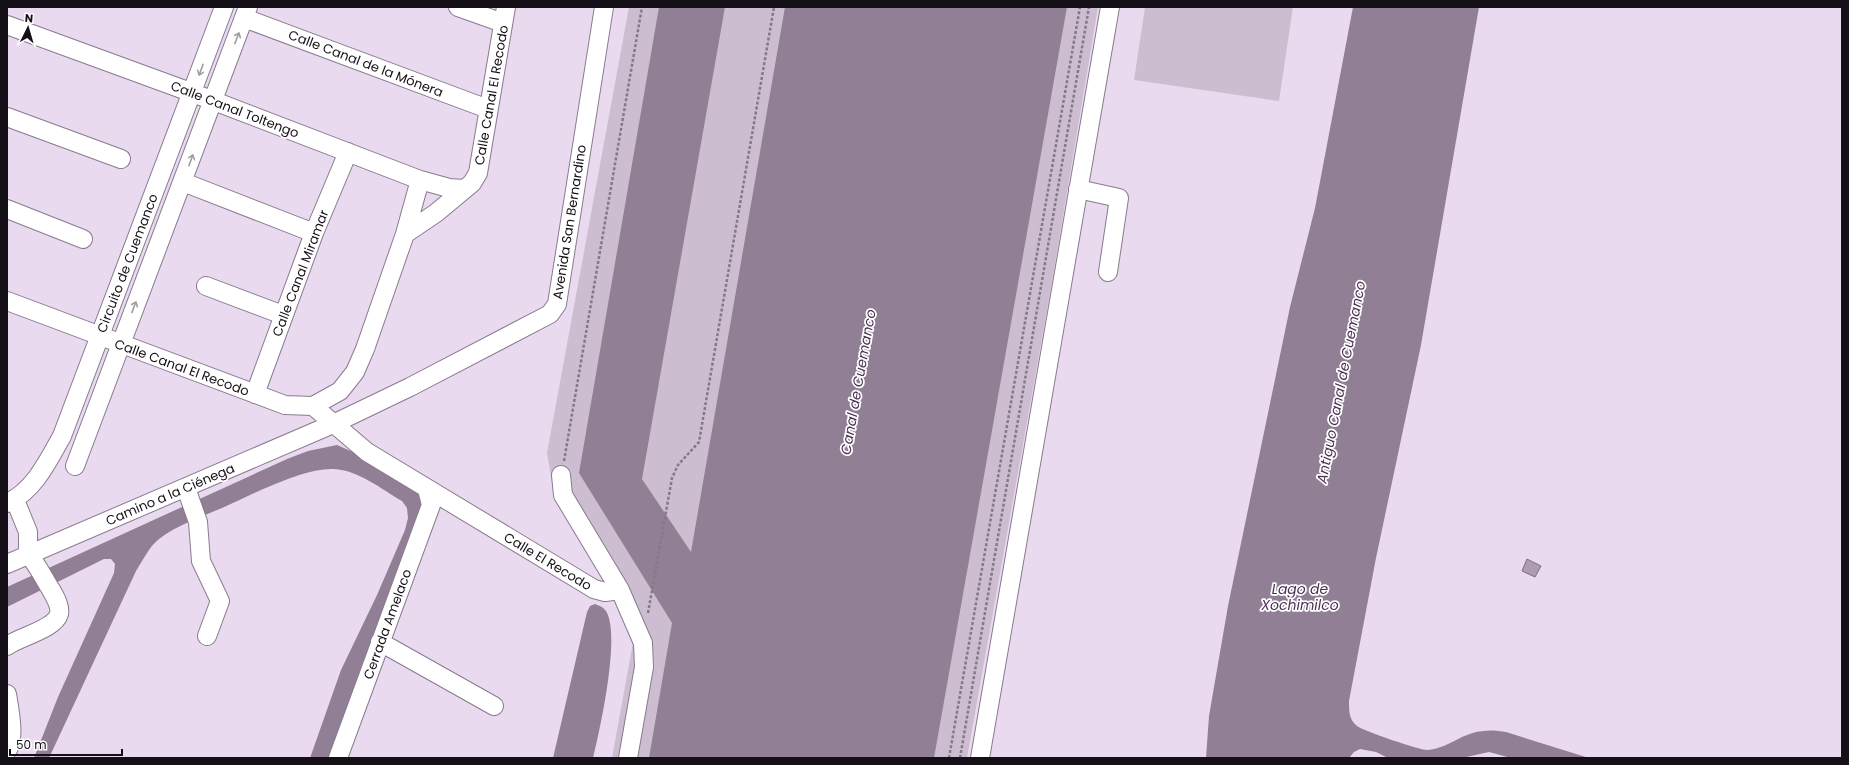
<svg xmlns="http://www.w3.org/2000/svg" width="1849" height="765" font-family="Poppins,sans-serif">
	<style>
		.green { fill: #ccbed0 }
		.water { fill: #917f96 }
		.building { fill: #ae9cb4; stroke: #7d6e81 }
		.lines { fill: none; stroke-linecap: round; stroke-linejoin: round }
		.minor-casing { stroke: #897a8e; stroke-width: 20 }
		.path { stroke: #847988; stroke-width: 2.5; stroke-dasharray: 3 2; stroke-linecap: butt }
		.minor { stroke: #fff; stroke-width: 18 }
		.oneway { stroke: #a19fa2 }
		.labels { text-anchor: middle; stroke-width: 3.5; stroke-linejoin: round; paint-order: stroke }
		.street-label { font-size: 13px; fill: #150f17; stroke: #fff }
		.water-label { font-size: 14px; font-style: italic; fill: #4b3054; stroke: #fff }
	</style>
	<rect width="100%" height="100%" fill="#eadaf0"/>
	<!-- green -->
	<path class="green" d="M629,7H1098L1052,282L967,758H612L636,626L552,482L547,453Z
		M1145,7H1293L1279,101L1134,80Z"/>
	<!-- water -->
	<path class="water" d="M659,7H725L642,479L691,552L785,7H1067L934,758H649L672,623L579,473Z
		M1353,7H1479L1421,345L1376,558L1349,701C1349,711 1349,720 1357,726C1363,731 1420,750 1427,750C1440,749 1450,743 1462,737C1476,730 1491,729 1506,732L1589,758H1511L1489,752L1462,758H1388L1376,752L1360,749L1354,752L1349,758H1206L1209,716L1228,606L1290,307L1315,208Z
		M337,445L362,456L418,491L423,508L332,758H310L341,670L377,595L405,530L408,518L407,508L402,501C381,489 358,470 334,469C301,468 252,495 222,508C201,517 177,525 159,539C149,547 143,560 136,571L49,758H34L58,697L114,573L115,564L111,559H104L7,607V587L287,459L308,451Z
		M595,604C600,606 603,607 606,611C621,635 600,729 593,758H553L587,612L590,606Z"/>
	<!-- building -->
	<path class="building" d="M1527,559L1541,566L1535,577L1522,571Z"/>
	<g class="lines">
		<defs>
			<path id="minor" d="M458,7L503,23
				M244,18L488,109
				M7,25L193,93L420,180L449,188L464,189
				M7,117L121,159
				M183,182L314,233
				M1078,189L1119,198L1108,272
				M7,209L83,239
				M405,234L420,180
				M206,286L283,315
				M7,301L285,405L313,406L367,452L594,589L605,592L620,590
				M255,394L314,233L348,152
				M313,406L340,391L355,372L365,349L405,234L436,213L472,183L478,173L506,7
				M75,466L248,7
				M561,475L563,495L620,590L643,643L644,667L628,758
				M186,488L198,522L201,561L220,601L207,636
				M7,503C34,491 48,461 62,436L224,7
				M7,564L333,424L410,387L550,314L557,304L604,7
				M380,642L494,706
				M7,646C19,637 55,629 59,614C61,606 54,595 50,588C43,577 37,564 28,554V532L15,500
				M7,694C9,707 16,740 7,751
				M338,758L431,505L427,489
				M980,758L1110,7"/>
		</defs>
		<!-- minor casing -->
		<use href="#minor" class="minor-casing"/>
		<!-- path -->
		<path class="path" d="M564,461L642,7
			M648,613L672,478L678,465L699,442L774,7
			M949,758L1080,7
			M960,758L1089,7"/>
		<!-- minor -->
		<use href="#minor" class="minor"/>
	</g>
	<!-- one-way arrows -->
	<defs><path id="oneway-shaft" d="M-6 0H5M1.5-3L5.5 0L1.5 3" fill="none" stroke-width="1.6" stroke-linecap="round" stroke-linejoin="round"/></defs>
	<g class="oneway">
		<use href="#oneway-shaft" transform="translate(237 38) rotate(-69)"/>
		<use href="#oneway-shaft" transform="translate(201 70) rotate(110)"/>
		<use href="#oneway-shaft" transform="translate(191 160) rotate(-70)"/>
		<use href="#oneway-shaft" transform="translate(134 307) rotate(-69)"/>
	</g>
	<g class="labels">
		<!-- street labels -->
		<g class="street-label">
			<text transform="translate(366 63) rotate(21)" y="5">Calle Canal de la Mónera</text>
			<text transform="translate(491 95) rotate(-80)" y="5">Calle Canal El Recodo</text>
			<text transform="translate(235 109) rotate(21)" y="5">Calle Canal Toltengo</text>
			<text transform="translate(569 222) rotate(-81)" y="5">Avenida San Bernardino</text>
			<text transform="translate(127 263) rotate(-69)" y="5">Circuito de Cuemanco</text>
			<text transform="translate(300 273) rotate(-69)" y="5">Calle Canal Miramar</text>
			<text transform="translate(182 367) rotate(20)" y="5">Calle Canal El Recodo</text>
			<text transform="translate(170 494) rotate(-23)" y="5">Camino a la Ciénega</text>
			<text transform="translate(548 561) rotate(31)" y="5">Calle El Recodo</text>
			<text transform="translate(387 624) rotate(-70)" y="5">Cerrada Amelaco</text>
		</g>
		<!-- water labels -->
		<g class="water-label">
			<text transform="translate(858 382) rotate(-80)" y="5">Canal de Cuemanco</text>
			<text transform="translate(1341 382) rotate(-79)" y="5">Antiguo Canal de Cuemanco</text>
			<text x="1300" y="594">Lago de<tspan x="1300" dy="16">Xochimilco</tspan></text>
		</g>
	</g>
	<!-- border -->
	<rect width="1849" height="765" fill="none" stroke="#150f17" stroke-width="16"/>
	<!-- north arrow -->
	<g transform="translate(28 28) rotate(5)" stroke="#ffffff" stroke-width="3" paint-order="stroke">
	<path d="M0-3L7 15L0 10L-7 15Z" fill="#150f17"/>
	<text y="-6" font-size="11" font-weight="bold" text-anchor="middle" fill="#150f17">N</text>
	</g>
	<!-- scale -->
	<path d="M10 749v6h112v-6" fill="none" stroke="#150f17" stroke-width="2"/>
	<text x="16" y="749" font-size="12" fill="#150f17" stroke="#ffffff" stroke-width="3" paint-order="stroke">50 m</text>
</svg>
